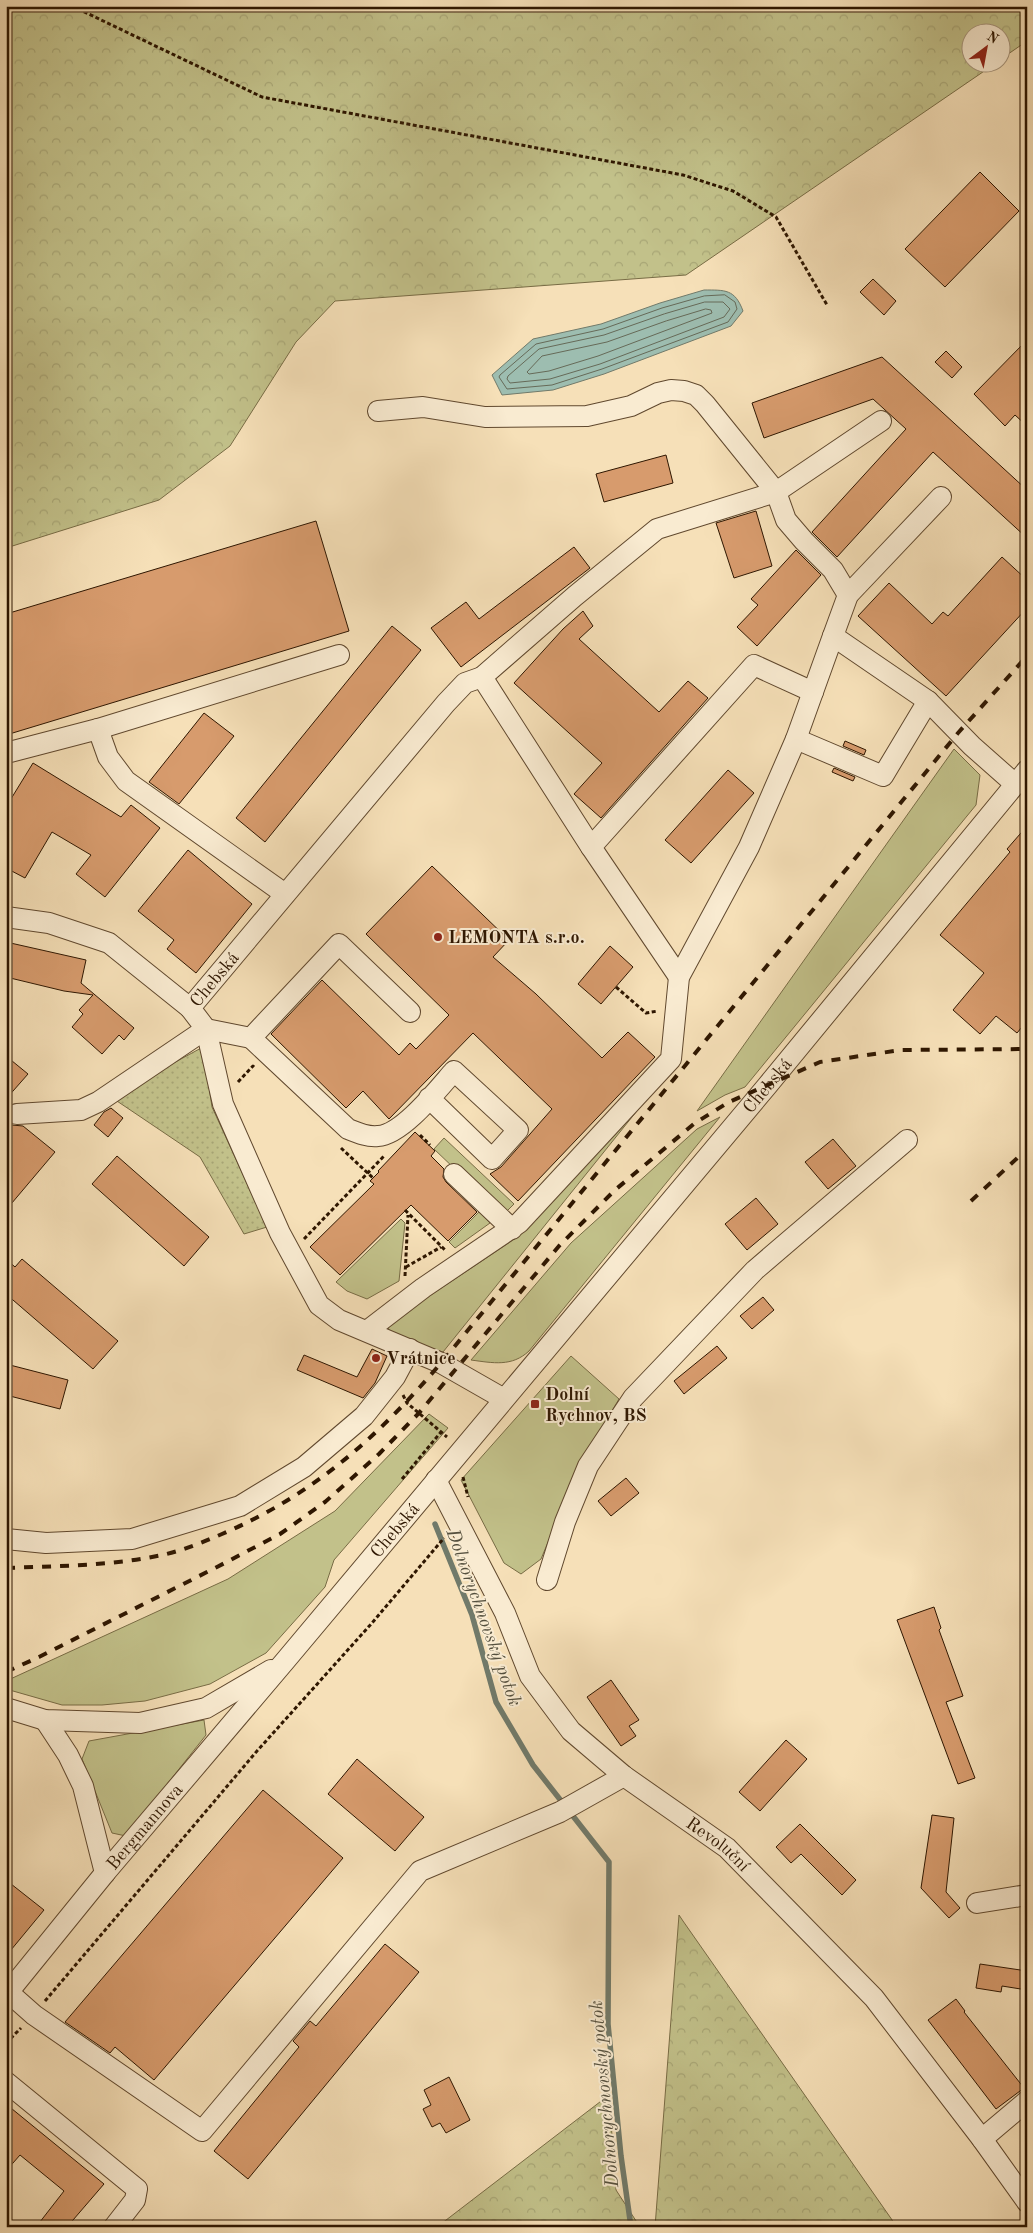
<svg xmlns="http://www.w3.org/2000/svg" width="1033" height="2233" font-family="'Old Standard TT',serif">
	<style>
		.grass { fill: #c2c18a; stroke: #786c45 }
		.forest { fill: url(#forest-crowns); stroke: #786c45 }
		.park { fill: url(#park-dots); stroke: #786c45 }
		.water { fill: #9dbdb0; stroke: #717a6a }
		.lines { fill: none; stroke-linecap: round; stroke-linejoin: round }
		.shore { stroke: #666a58; stroke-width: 1 }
		.stream { stroke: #717a6a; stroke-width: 5.5 }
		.building { fill: #d79b6d; stroke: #2e1600 }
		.minor-casing { stroke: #60482e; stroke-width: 22 }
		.path { stroke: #2e1600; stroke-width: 3; stroke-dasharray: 4 2.5; stroke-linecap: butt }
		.minor { stroke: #f9ebd1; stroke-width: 20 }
		.rail { stroke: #2e1600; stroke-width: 4; stroke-dasharray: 9 9; stroke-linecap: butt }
		.poi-dot { fill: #8f2418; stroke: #f9ebd1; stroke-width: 2 }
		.labels { text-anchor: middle; stroke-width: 4; stroke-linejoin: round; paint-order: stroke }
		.poi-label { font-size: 18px; font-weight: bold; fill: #2e1600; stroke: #f9ebd1; text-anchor: start }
		.street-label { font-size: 18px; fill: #2e1600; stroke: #f9ebd1 }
		.water-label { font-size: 19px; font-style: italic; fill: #55503e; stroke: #f9ebd1 }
	</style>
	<defs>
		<pattern id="forest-crowns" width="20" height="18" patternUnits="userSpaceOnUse" patternTransform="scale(1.25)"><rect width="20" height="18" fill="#c2c18a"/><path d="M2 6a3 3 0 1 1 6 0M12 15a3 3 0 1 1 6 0" fill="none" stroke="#a7a575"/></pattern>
		<pattern id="park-dots" width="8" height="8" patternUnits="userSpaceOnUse" patternTransform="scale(1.25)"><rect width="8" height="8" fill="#c2c18a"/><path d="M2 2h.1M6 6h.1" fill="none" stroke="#a7a575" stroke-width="1.8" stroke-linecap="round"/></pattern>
	</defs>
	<rect width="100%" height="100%" fill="#f6e0b8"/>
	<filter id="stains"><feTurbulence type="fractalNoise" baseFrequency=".004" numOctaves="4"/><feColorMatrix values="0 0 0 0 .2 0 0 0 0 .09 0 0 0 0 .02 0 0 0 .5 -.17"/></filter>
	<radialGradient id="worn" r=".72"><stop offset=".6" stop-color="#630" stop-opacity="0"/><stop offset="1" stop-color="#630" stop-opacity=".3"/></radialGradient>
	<!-- grass -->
	<path class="grass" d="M954,749L980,775L976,805L745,1087L725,1095L697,1111Z
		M665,1076L443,1352L394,1336L388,1328L398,1317L516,1238Z
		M720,1117L529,1351C512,1367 493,1363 471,1360L571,1243L697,1129Z
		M444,1138L514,1204L503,1215L434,1149Z
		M479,1212L490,1223L455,1248L449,1242Z
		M401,1219L405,1223L399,1281L367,1299L347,1291L336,1282Z
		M571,1356L619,1399L582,1461L541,1559L521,1574L504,1563L461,1480Z
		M429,1414L448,1428L334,1560L325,1587L266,1653L210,1684L145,1701L102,1705H62L6,1689V1681L228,1579L335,1511Z
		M204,1720L206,1735L126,1836L112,1833L82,1759L89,1741Z"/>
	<!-- forest -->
	<path class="forest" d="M6,6H1027V41L1001,59L1000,32H970V62L996,63L686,275L335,301L296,342L230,446L159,500L6,548Z
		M679,1915L683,1921L897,2227H655Z
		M609,2095L616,2190L640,2227H437Z"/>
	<!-- park -->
	<path class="park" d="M203,1047L212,1107L267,1227L244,1234L200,1157L111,1097Z"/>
	<!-- water -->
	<path class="water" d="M704,290C725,290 735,289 743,311L731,326L604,374L553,390L502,395L492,375L533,339L601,324L660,303Z"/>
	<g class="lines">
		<!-- shore -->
		<path class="shore" d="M725,295L735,302L737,309L728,322L602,369L552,385L507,389L499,377L500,375L536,344L603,329L662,308L704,296Z
			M705,302H723L730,309L724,317L600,364L550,379L510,383L507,379L508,376L539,349L604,335L664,314Z
			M706,309L711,310L712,313L598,356L549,371L529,374L527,372L542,356L607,342L666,321Z"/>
		<!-- stream -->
		<path class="stream" d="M435,1524L472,1615L496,1702L533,1765L609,1862L608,2024L621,2156L631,2227"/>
	</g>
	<!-- building -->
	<path class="building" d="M980,172L1019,211L945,287L905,249Z
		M873,279L896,301L884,315L860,292Z
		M1027,340V426L1015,415L1005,426L974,394Z
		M946,351L962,367L952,378L935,362Z
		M882,357L1027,490V538L933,452L837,557L812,532L906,429L873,399L764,438L752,403Z
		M666,455L673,483L604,502L596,474Z
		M756,511L772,566L734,578L716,523Z
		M316,521L349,631L6,735V614Z
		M574,547L590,568L461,667L431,628L466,602L479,619Z
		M796,550L821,575L757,646L737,627L758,605L751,599Z
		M1002,557L1027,580V608L946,696L858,616L889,583L932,624L943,612L948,616Z
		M583,611L593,626L579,639L659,712L688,681L708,698L601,818L574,794L602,763L514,683L563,629Z
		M392,626L421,650L265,842L236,818Z
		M204,713L234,736L179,804L149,782Z
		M845,741L866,750L864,755L843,746Z
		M33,763L121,817L131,805L160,828L105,897L76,874L91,855L52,832L25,878L6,868V807Z
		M834,768L855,777L853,781L832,772Z
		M728,770L754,793L691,863L665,840Z
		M1027,826V1021L1017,1033L996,1016L980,1034L953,1010L984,973L940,935L1010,852L1007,849Z
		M188,850L252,904L196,973L167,949L174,940L138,911Z
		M432,866L509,940L493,957L536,994L602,1058L628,1032L655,1057L518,1201L490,1174L501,1167L552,1109L473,1033L389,1119L363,1091L346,1108L271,1034L322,980L399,1055L410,1043L416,1049L449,1015L366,934Z
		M6,942L86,960L81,983L134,1028L124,1040L119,1035L102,1054L72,1027L83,1014L79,1010L93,995L64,991L6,977Z
		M610,946L633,967L601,1004L578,984Z
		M6,1056L28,1074L6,1099Z
		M111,1108L123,1118L108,1137L94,1125L104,1112Z
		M6,1118L12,1125L23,1126L55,1152L6,1210Z
		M415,1132L435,1151L431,1156L444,1169L443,1177L446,1182L477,1212L448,1241L411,1205L340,1275L310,1247L374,1184L370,1181L379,1172L378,1171Z
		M833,1139L856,1166L828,1189L805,1162Z
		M117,1156L209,1237L184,1266L92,1184Z
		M756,1198L778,1224L747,1250L725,1224Z
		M6,1259L15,1267L22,1259L118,1341L93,1369L6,1294Z
		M763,1297L774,1310L752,1329L740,1316Z
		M717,1346L727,1358L684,1394L674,1381Z
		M372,1349L387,1356L375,1383L363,1398L297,1370L304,1355L357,1377Z
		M6,1364L68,1380L60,1409L6,1395Z
		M626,1478L639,1493L611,1516L598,1501Z
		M934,1607L941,1628L939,1630L963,1696L946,1702L975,1778L958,1784L897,1620Z
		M611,1680L639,1720L629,1726L636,1736L621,1746L587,1697Z
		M786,1740L807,1759L760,1811L739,1792Z
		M357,1759L424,1817L395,1851L328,1794Z
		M263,1790L343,1858L154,2080L115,2047L110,2053L65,2022Z
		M932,1815L954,1818L946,1892L960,1908L949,1918L921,1888Z
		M800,1824L856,1880L842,1895L801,1854L791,1863L776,1847Z
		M6,1880L44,1910L6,1956Z
		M385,1944L419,1972L248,2179L214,2151L299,2047L293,2041L310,2021L316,2026Z
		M980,1964L1027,1971V1990L1002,1986L1001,1992L976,1988Z
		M956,1999L965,2011L964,2012L1024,2088L996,2109L928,2020Z
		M449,2077L470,2120L446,2133L440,2123L432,2127L423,2109L431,2105L424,2090Z
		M6,2104L104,2184L67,2227H36L64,2191L20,2155L6,2171Z"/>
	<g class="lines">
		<defs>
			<g id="minor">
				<path d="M378,411L423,407L485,417L587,416L631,406L658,393L671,390L684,391L696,395L705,404L776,492L657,529L575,596L482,677"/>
				<path d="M941,497L848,595L833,636L928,701L972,746L1015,784"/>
				<path d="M848,595L833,570L804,541L786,520L776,492L881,421"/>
				<path d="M796,739L883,776L928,701"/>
				<path d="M6,753L98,729"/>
				<path d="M285,894L126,781L108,757L98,729L339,655"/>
				<path d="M6,917L49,923L109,943L190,1008"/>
				<path d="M679,977L591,847L754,665L813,692"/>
				<path d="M251,1038L348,1129C358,1133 367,1137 378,1136C402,1135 438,1089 454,1071L518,1130L492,1159L429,1098"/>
				<path d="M17,1114L81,1110L98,1102L206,1029L251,1038L339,944L410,1012"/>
				<path d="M454,1174L512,1229"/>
				<path d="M367,1331L423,1288L519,1223L671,1059L679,977L749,847L796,739L833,636"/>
				<path id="s1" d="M504,1399L441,1363L339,1320L319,1305L280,1233L223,1104L206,1029L190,1008L446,703L465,683L482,677L591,847"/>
				<path id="s2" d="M436,1480L505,1613L530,1676L571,1731L624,1776L727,1848L874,1998L982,2139L1027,2202"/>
				<path d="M6,1539L46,1543L132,1539L240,1506L304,1467L364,1416L395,1377L410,1349"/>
				<path d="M547,1580L565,1522L588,1466L633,1398L755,1270L907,1140"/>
				<path d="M6,1708L45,1720L140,1723L206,1708L271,1670"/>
				<path d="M45,1720L68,1755L83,1786L105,1873"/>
				<path d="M977,1903L1027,1895"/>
				<path d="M8,1992L34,2015L202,2131L420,1871L560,1812L624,1776"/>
				<path id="s3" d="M6,1995L105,1873L285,1661L767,1086L1027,770"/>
				<path d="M6,2082L137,2189L135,2200L114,2227"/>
				<path d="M982,2139L1027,2101"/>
			</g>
		</defs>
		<!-- minor casing -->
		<use href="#minor" class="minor-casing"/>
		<!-- path -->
		<path class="path" d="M72,6L262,97L683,175L733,191L776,217L827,305
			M616,987L646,1013L658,1011
			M238,1082L253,1066L254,1067
			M420,1135L430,1145
			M341,1148L373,1178
			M405,1210L445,1250
			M304,1239L385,1155
			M406,1267L441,1247
			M405,1276L408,1215
			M403,1395L407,1403L447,1437
			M463,1477L468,1497
			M402,1479L441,1432
			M45,2001L257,1751L372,1623L444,1538
			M6,2043L21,2028"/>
		<!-- minor -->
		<use href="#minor" class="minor"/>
		<!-- rail -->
		<path class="rail" d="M971,1201L1027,1149
			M6,1568C57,1566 108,1566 157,1556C179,1552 201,1543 222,1534C313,1495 377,1438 441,1363L958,733L1027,656
			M6,1672L39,1657L217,1567L280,1534L325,1502L379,1454L419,1413L559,1246L615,1190L695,1123L729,1102L820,1062L901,1050L1027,1049"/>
	</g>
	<!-- markers -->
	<g class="poi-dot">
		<circle cx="438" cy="937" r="5"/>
		<circle cx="376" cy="1358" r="5"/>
		<rect x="530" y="1399" width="10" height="10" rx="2.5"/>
	</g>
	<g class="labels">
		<!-- poi labels -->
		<g class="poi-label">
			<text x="448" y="943">LEMONTA s.r.o.</text>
			<text x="386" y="1364">Vrátnice</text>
			<text x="545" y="1400">Dolní<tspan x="545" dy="21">Rychnov, BS</tspan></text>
		</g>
		<!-- street labels -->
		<g class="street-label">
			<text dy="6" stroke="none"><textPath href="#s1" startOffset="572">Chebská</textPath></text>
			<text dy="6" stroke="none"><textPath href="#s3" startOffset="1186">Chebská</textPath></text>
			<text dy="6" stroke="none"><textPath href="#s3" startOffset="606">Chebská</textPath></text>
			<text dy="6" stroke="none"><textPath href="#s3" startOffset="218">Bergmannova</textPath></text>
			<text dy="6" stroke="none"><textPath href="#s2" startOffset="472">Revoluční</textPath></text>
		</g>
		<!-- water labels -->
		<g class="water-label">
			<text transform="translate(485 1617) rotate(70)" y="7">Dolnorychnovský potok</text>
			<text transform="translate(603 2094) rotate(-95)" y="7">Dolnorychnovský potok</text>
		</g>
	</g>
	<!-- margin -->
	<rect width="1033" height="2233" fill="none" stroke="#f6e0b8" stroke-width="25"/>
	<rect x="8" y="8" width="1018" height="2218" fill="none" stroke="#2e1600" stroke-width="2.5"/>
	<rect x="12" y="12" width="1008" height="2208" fill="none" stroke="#2e1600"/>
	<!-- north arrow -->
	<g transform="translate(986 48) rotate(32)"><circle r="24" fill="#f9ebd1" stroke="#a8967d"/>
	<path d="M0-4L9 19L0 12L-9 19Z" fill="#8f2418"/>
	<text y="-8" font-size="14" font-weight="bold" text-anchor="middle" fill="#2e1600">N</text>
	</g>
	<rect width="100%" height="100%" filter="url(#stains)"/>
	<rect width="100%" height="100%" fill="url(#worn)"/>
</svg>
